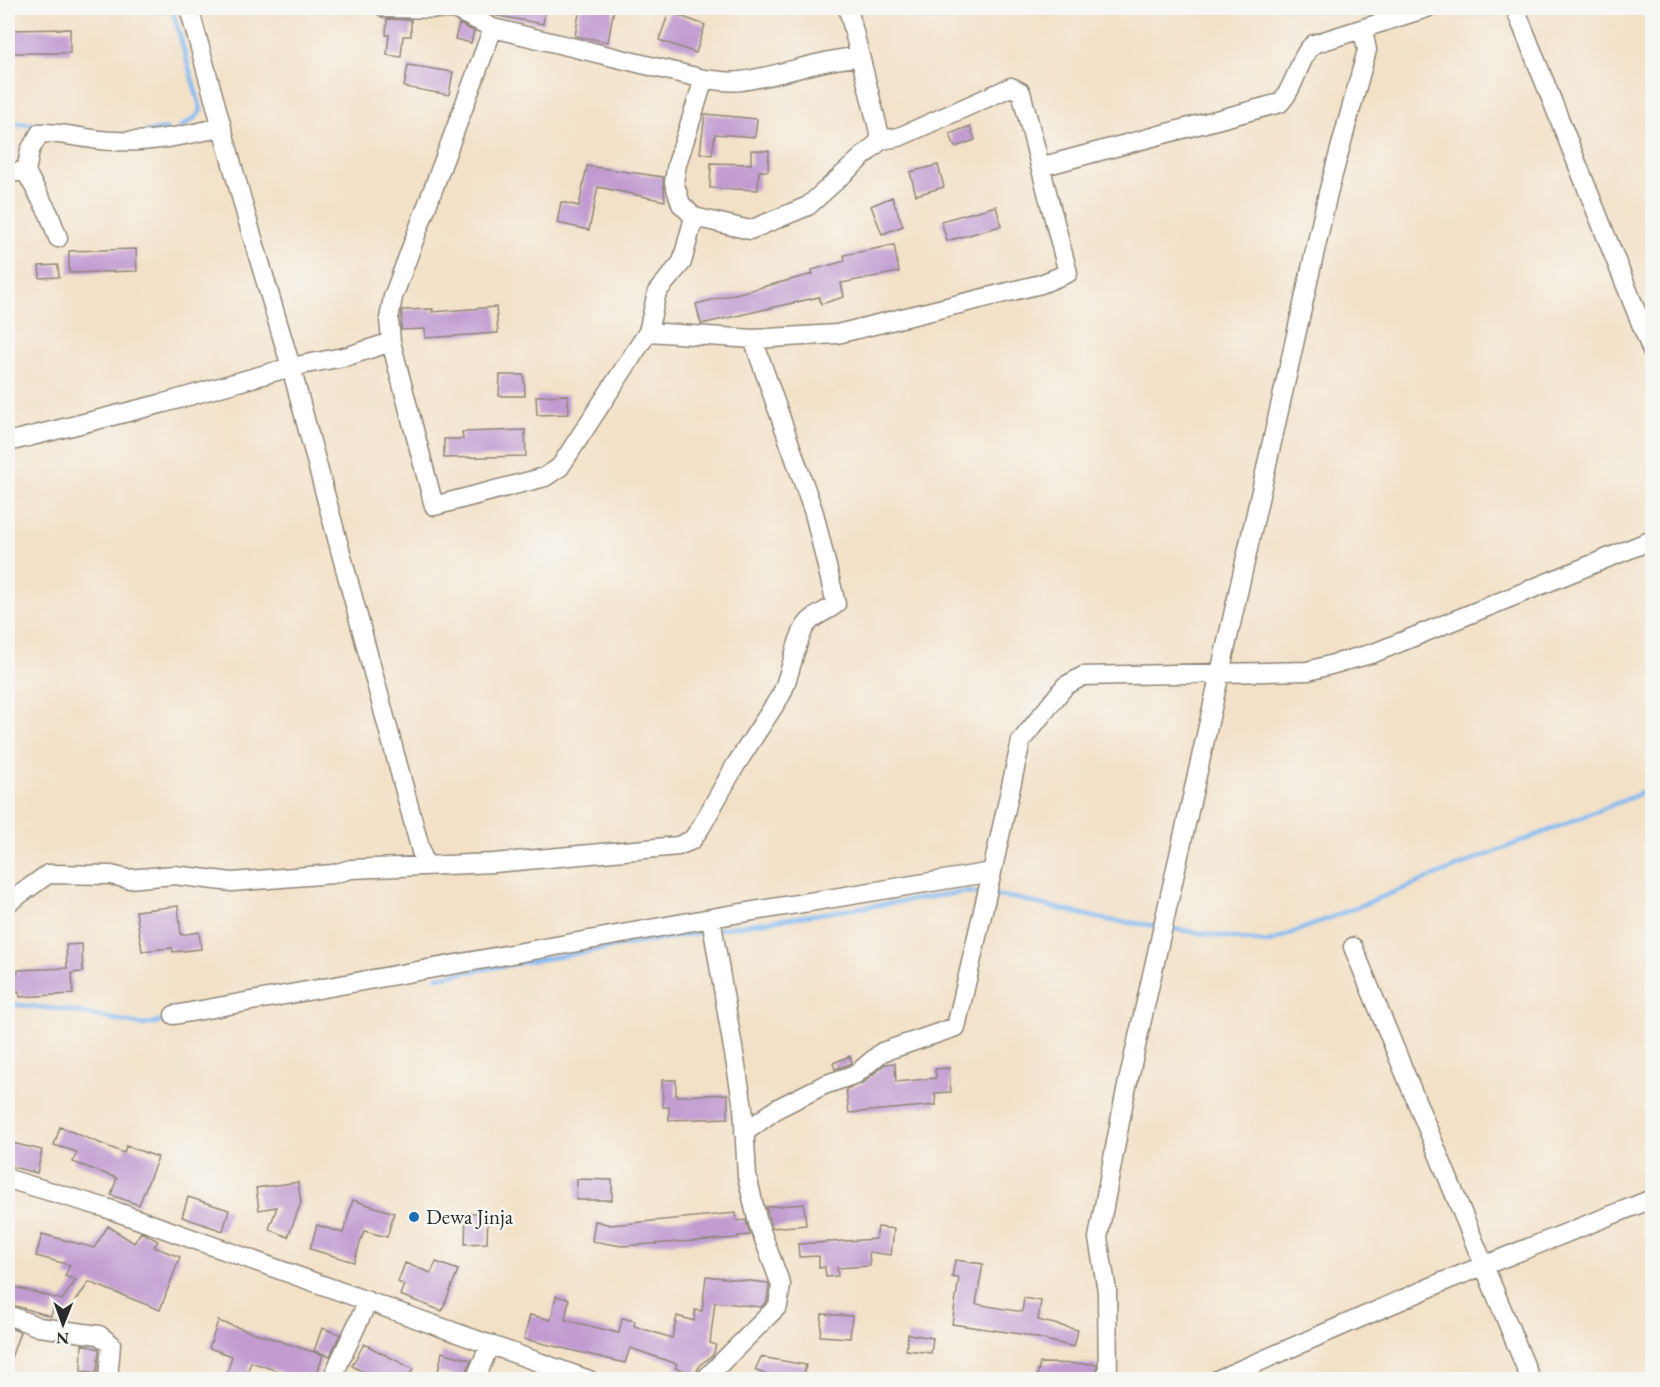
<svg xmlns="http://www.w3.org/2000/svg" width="1660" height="1387" font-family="'EB Garamond',serif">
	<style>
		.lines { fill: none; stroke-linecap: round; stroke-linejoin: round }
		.stream { stroke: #82baf2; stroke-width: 4.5 }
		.building { fill: #c29cd1 }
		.minor-casing { stroke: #8f8679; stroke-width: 21 }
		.minor { stroke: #fff; stroke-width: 18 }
		.poi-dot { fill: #1f6fb2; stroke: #f6f6f2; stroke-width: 2 }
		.labels { text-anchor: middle; stroke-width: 5; stroke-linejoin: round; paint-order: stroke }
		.poi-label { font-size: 21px; fill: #2b2b2b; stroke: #f6f6f2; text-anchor: start }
	</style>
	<rect width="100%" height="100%" fill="#f6f6f2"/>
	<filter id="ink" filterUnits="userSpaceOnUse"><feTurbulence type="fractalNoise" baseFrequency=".0167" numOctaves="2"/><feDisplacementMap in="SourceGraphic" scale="12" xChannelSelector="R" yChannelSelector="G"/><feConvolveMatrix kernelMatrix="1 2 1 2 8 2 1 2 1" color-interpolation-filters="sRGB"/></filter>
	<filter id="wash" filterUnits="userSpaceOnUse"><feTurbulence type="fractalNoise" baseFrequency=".008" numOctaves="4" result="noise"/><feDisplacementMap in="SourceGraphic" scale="24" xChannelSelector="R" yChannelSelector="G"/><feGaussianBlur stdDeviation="1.35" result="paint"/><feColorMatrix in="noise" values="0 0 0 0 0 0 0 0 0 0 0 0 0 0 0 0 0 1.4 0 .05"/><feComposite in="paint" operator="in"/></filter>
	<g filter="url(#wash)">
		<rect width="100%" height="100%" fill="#f3e1c7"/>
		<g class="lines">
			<!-- stream -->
			<path class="stream" d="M172,8L201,110L195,118L179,128
				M8,123L45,125
				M146,132L167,129
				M991,895L1014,898L1107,920L1159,926
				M1167,928L1267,943L1652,789
				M718,929L965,892L982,894
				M437,977L709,931
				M8,1004L67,1010L142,1025L171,1020"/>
		</g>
		<g id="blocks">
			<!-- building -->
			<path class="building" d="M486,8H546L543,24L493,15L486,12Z
				M580,8H614L608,42L575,36Z
				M669,12L705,25L696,53L659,40Z
				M387,19L411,20V36H403L401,57L387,55L389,35H386Z
				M459,24L474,31L471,43L455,39Z
				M70,29V53H8V30Z
				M408,65L453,72L449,95L404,87Z
				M705,114L757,119L755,137L715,134L712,155L700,153Z
				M970,126L975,140L955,147L950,134Z
				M751,150L769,151L768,171H759L758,190L710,188L711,163L751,164Z
				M938,165L944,187L916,195L910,172Z
				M587,166L663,177L665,201L598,187L589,230L557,223L561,202L579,206Z
				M892,197L903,226L882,234L871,206Z
				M996,206L1001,226L947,241L941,221Z
				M894,245L899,272L841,283L844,297L821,304L819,297L701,324L696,304L813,274L812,270L845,261L844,255Z
				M136,249L137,271L69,273V251Z
				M58,265L59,277L40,278L39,266Z
				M496,307L498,333L425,338V329L401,330L402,310L433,309L432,312Z
				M500,375H524L525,396H499Z
				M568,395L569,414L537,415L536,396Z
				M525,430L526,456L444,458V439H463L462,432Z
				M178,906L181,935L199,932L201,949L173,952L172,948L142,951L136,911Z
				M82,944L83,972L72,973L73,994L20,997L19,991L8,992V974L18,973V970L67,968L66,945Z
				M850,1056L852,1062L850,1064L835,1069L833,1063Z
				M895,1063L896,1082L936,1078L935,1069L949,1068L951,1092L935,1093L936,1105L849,1113L846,1089L863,1083L885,1064Z
				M662,1080H676V1096L728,1094V1118L669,1120V1107H663Z
				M60,1127L124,1153L126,1146L158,1157L139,1205L111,1195L117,1178L73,1162L77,1152L54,1145Z
				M8,1142L42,1150L37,1173L8,1166Z
				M577,1179L612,1180V1200H576Z
				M298,1182L301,1203L288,1237L269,1229L277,1207L259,1210L256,1188Z
				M188,1197L229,1210L223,1231L182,1217Z
				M353,1200L394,1213L387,1237L364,1231L354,1262L310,1249L317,1225L343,1233Z
				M804,1204L806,1225L772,1228L766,1207Z
				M466,1213H488L487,1243L465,1244Z
				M736,1213L737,1221L746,1220L750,1235L738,1236V1238L622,1246L592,1241L595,1221L611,1225Z
				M108,1226L134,1243L141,1232L147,1235L158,1241L154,1247L180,1257L160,1310L89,1282L66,1315L54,1306L51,1316L8,1304V1285L62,1300L76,1280L65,1276L70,1265L36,1256L42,1234L94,1248Z
				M878,1227L894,1229L891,1255L869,1252L870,1266L837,1268L838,1276L826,1277L825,1267L819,1268V1256L799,1257L798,1244L876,1239Z
				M955,1260L983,1264L976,1304L1022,1312L1024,1298L1041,1301L1038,1320L1078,1330L1074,1347L1021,1334L952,1324L959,1278L952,1277Z
				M436,1262L458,1270L442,1311L400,1295L404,1285L398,1282L405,1263L431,1273Z
				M706,1276L768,1283L769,1286L767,1301L761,1307L715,1302L710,1343L716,1345L713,1355L701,1364L695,1374L675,1368L677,1364L630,1348L625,1363L524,1339L530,1315L551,1320L556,1296L569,1299L565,1320L619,1333L622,1318L635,1321L634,1326L672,1338L677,1316L694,1321L695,1310L702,1311Z
				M822,1314L852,1316L850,1338L820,1336Z
				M218,1321L323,1355L315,1380H304L251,1362L245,1380H225L232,1356L209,1348Z
				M8,1327L20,1332L10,1361L8,1360Z
				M322,1328L340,1334L330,1356L314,1351Z
				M908,1334L933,1338L931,1353L906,1350Z
				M82,1344L99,1349L97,1372L81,1371Z
				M364,1344L413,1369L407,1380H378L352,1366Z
				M442,1352L471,1360L464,1379L438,1372Z
				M761,1357L806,1365L803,1378L784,1375L783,1380L773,1378L755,1370Z
				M1040,1363L1097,1364V1380H1036Z"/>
		</g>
	</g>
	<g filter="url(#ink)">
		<use href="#blocks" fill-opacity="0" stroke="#8f8679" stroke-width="1.5"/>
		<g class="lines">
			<defs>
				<path id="minor" d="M189,8L248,222L291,367L425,866
					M385,8L454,9L493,28L704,79C716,80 729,83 741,81C781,76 820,59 860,57
					M848,8L881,140
					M1515,8L1652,351
					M493,28L393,297L389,319L391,342L434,506L545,477L560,467L648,332L657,292L682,262L694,217
					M1040,167L1280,103C1296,87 1299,55 1314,44L1427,8
					M8,172H26
					M58,238L49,214L26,172L30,150L40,133C66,132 89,141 115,141C151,143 187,135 222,127
					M648,332L753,339L837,334L1041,284L1068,273L1021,92L1011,87L899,137L881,140L808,206L750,230L694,217L681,204L674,182L677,164L704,79
					M8,442L164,403L291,367L348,356L391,342
					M8,903L48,874L111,875L128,879L174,875L232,882L333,874L351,869L494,863L678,846L692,840L701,827L735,766L781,695C791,675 796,636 808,623C814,615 828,611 836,604L814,513L753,339
					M1353,947L1531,1380
					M174,1015L711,918L992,872L1021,741L1065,686L1083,676L1308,671L1374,653L1652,540
					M744,1133L778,1108L824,1085L856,1074L882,1052L956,1027L992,872
					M8,1179L106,1208L589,1380
					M8,1315L39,1327L99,1335L111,1344L108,1380
					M331,1380L368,1301
					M475,1380L490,1344
					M704,1380L778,1306L781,1285L758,1223L747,1176L743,1107L711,918
					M1108,1380L1107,1291L1098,1238L1125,1095L1328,193L1367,50L1363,30
					M1217,1380L1445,1281L1652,1199"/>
			</defs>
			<!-- minor casing -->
			<use href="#minor" class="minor-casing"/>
			<!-- minor -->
			<use href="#minor" class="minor"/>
		</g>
	</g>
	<!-- markers -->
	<circle class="poi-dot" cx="414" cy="1217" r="6"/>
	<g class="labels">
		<!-- poi labels -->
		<g class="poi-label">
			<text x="426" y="1224">Dewa Jinja</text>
		</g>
	</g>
	<!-- margin -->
	<rect width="1660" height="1387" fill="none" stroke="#f6f6f2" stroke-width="30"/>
	<!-- north arrow -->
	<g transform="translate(63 1324) rotate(181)" stroke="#f6f6f2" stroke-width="4.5" paint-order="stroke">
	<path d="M0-4.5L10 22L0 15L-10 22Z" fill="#2b2b2b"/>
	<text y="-9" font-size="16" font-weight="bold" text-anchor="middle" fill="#2b2b2b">N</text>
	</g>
</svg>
